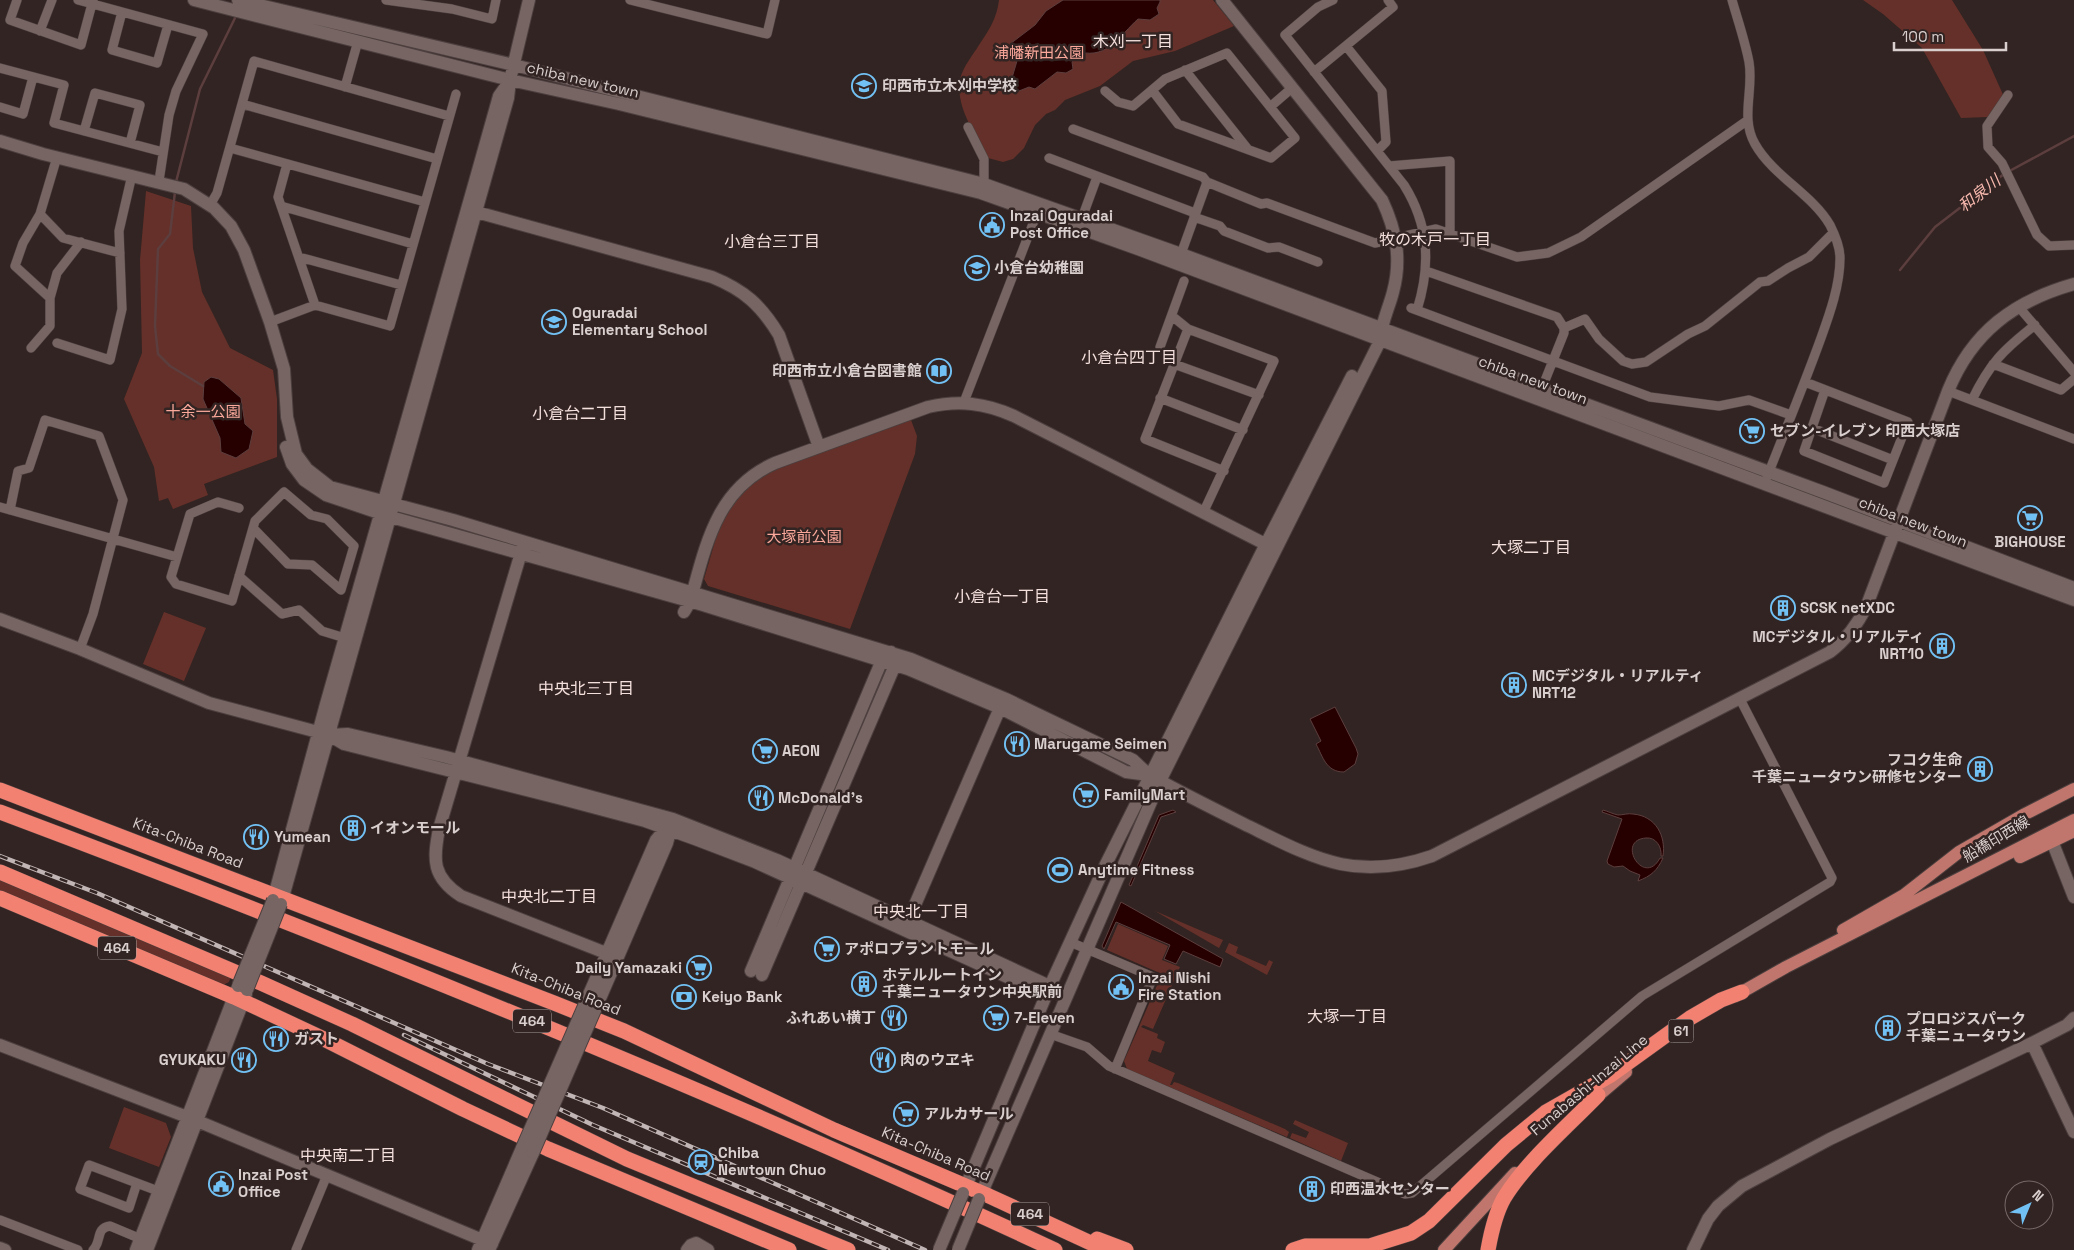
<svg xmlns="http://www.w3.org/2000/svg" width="2074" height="1250" font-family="'Space Grotesk','Noto Sans JP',sans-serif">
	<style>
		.green { fill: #653029 }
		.water { fill: #260000; stroke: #5c3e3e }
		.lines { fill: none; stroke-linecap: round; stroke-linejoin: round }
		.stream { stroke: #5c3e3e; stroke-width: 2.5 }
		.street-casing { stroke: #4c3f3e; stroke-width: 10 }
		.secondary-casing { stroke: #4c3f3e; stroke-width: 14 }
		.primary-casing { stroke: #4c3f3e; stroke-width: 14 }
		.highway-casing { stroke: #4c3f3e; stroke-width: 16 }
		.street { stroke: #766563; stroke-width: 9 }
		.secondary { stroke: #766563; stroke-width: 12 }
		.primary { stroke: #c0766c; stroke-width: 12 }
		.highway { stroke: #f28172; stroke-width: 15 }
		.rail-casing { stroke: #c1b6b5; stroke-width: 4.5 }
		.rail { stroke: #322422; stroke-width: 2.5; stroke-dasharray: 8; stroke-linecap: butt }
		.secondary-bridge-casing { stroke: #4c3f3e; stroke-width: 14; stroke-linecap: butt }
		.secondary-bridge { stroke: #766563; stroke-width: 12 }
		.labels { text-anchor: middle; stroke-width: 5; stroke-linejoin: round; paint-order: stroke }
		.shield { fill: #322422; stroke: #a79c9a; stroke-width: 1 }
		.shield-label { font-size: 14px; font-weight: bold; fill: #d9cfce }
		.park-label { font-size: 15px; fill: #fba89b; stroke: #322422 }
		.street-label { font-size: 15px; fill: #d9cfce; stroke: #322422 }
		.poi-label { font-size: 15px; font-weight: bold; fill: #d9cfce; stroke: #322422; text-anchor: start }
		.neighbourhood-label { font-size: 16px; fill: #f3dfdc; stroke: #322422 }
		.water-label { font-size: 16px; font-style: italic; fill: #f8b9af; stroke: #322422 }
	</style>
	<rect width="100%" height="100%" fill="#322422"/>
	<!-- green -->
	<path class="green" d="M999,0H1213L1234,26L1175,51L1133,61L1100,86L1065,100L1055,110L1046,114L1035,125L1024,148L1013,159L1003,162L988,158C976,135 955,107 960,79C963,67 972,56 979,45C989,30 997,18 999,0Z
		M1863,0H1952L1983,50L2005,99L1988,117L1961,118L1922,48L1883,14Z
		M146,191L191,206L193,248L202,292L230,348L273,370L277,399V457L204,484L208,495L173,509L168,498L159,501L154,467L124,399L142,353L140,260Z
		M911,420L917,436L915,454L850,629L708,586L704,579L718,531L737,497L755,480L779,468Z
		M164,612L206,628L184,681L143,664Z
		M0,880L231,976L229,982L221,986L0,891Z
		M1155,911L1223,940L1219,948Z
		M1118,924L1168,946L1162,960L1180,967L1153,1029L1143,1025L1141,1027L1158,1034L1157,1038L1165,1042L1161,1053L1152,1050L1148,1061L1175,1073L1170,1085H1172L1174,1082L1178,1083L1285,1129L1289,1132L1287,1137L1127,1069L1124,1061L1162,974L1107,950Z
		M1229,943L1238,947L1236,953L1266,966L1269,960L1273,962L1267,975L1225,952Z
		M124,1107L166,1123L171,1137L159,1167L109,1148Z
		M1295,1120L1348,1143L1341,1161L1290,1138L1292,1133L1306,1138L1309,1132L1293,1124Z"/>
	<!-- water -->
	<path class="water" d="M1063,0H1160V2L1157,8L1159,14L1150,20L1138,19C1120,35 1108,59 1080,52L1072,62L1073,69L1066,73L1057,72L1035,89L1029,87L1019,91L1013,86L1011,81L1017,61L1011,55L1010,44L1035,25L1046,11Z
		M211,377L219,379L241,398L245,424L253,431L249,449L236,458L221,452L220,438L203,399L204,382Z
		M1335,707L1356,748L1358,754L1355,764L1344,772C1326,772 1323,757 1316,744L1321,741L1310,719Z
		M1173,810L1176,812L1161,817L1131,886L1129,885L1159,815Z
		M1603,810C1607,811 1613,814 1618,815C1623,815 1628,813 1633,814C1656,816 1666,836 1663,856H1661C1662,847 1656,837 1646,838C1615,840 1644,888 1660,858H1663C1657,871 1651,876 1638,881L1640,875L1630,871L1623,866L1614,867L1608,864L1607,861L1622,819L1602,812Z
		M1121,902L1223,959L1220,967L1183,951L1176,964L1164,959L1170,945L1116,922L1104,949L1102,946Z"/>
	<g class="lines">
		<!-- stream -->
		<path class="stream" d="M176,182L200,89L236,16
			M175,192L170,234L158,249L155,326L158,354L170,366L203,386
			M1900,270L1935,227L2004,174L2074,136"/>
		<defs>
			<path id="street" d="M17,0L10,20L81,45L93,0
				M78,0L203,34L176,91L169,115L159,181
				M386,0L452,9L492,19L496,0
				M630,0L767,34L775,0
				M1333,0L1318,7L1285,35L1404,185C1429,225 1431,265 1417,310
				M1732,0C1738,21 1745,41 1749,62C1754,90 1740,118 1755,144C1773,176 1812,194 1830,225C1835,235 1840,246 1840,258C1840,285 1830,313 1821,338C1804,385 1785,431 1767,477
				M122,12L112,50L157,63L168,25
				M40,31L52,0
				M1346,46L1382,91L1386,142L1377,151
				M0,68L64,85L54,123L163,152
				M1185,70L1247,148
				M1314,72L1393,7L1388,0
				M345,87L358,41
				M1105,91L1118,102L1133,106L1165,79L1227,53L1295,138L1271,158L1178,124L1152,90
				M2008,95L1987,126L1988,147L2002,163L2037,235L2049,246L2074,245
				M242,104L437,159
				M0,107L23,114L33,77
				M1270,107L1292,88
				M968,127L984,159V184
				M1073,129L1203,177L1207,182L1261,204L1267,203L1375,243L1385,241
				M84,131L95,93L140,105L130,143
				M230,148L425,202
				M57,157L40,214L63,238L120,253
				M1049,158L1195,213
				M287,164L278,197L315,305
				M1389,166L1450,161V234
				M210,205L217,193L254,61L449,116
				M281,206L413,244
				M40,214L23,243L15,266L50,298
				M1194,217L1220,226L1224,231L1268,248L1279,247L1318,262
				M1082,218L1097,177
				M1396,238L1436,229L1517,257L1548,253L1581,237L1748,120
				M1181,254L1207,182
				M299,257L401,285
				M1426,271L1557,317L1564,328
				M2018,306L2074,372
				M1411,308L1650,397L1719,406L1749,400L1791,415
				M1172,316L1188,329L1274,361L1204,511
				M270,322L315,305L390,326L456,94
				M1188,329L1145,439L1224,471
				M57,343L110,360L122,309L119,231L132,175
				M1160,347L1184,281
				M31,348L50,326V298L57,273L81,242
				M1174,364L1259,395
				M1993,364L2061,390L2074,379
				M1805,382L1908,422L1884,483L1804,451L1825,390
				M1542,388L1564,333V328L1585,319L1599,339L1623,361L1632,364L1646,362L1688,334L1705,326L1760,282L1768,281L1788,268L1809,257L1833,233
				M1948,391L2074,439
				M1160,398L1243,430
				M1972,400C1990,363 2003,350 2035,325
				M964,402L1039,208
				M1812,428L1893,460
				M0,507L177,557L190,514L218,502L239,508
				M10,510L18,471L29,468L45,420L99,436L123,500L93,614L80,649
				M177,557L171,577L176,584L232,601L253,528L255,521L284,492L311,515L327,519L354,546L341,590L312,565L288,564L253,528
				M239,576L282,614L299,610L322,631L345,638
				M1070,942L1153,977L1115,1069
				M1050,1034L1087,1047L1109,1066L1405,1194L1412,1193L1642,996L1830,882L1832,878L1740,699
				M137,1183L129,1208L80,1189L89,1165L158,1191
				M0,1220L78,1250
				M93,1250C102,1242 95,1228 110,1226L141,1239
				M296,1250L327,1175"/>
			<path id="secondary" d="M194,0L510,80L619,104L981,193L1138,249L2074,600
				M238,0L514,65L984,184L1181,254L1823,492L2074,588
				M0,141L43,154L184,189L214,208L231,226L244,250L270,322L284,369L287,417L296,454L307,469L330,487L453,520L911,659L1006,699L1133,760L1149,775C1180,792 1212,808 1244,824C1312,857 1354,883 1432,856L1830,652C1847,639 1858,624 1867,605L1948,391C1972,332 2014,301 2074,284
				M469,210L712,277C744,290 761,305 779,335L819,447
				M286,447L292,464L304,480L326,495L391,517L703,605L908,669L1000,708L1126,772L1149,775
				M523,546L439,829C433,860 432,877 461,896L606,953
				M684,612L690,602C706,545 716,489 775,463L928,407C959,400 985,403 1014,416L1273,548
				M0,619L80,649L209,703L329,735L344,744L562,799L645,821L695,839L755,862L1025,985L1067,996
				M329,735L348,734L446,757L673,819L777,860L1043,983
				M2052,841L2074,897
				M273,900L326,704L474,185L499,96L509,82
				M281,904L508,98L510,80L529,0
				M908,921L1000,708
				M751,971L882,660L891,652L895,665L762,975
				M584,1006L656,840L670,823
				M595,1010L667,843L672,824
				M2032,1043L2074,1132
				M0,1045L195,1120L492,1244
				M963,1193L1050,986L1105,866L1266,544L1352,376
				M979,1199L1160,781L1380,341C1381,323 1389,308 1393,292C1402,259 1396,230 1382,200L1222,0
				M0,1248L5,1250
				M136,1250L237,989
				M147,1250L246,994
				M478,1250L522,1148
				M489,1250L533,1153
				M687,1250L691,1245L696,1243L708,1250
				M1693,1250L1708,1219L1718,1206L1742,1186L1830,1139L2032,1043L2067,1025L2074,1018"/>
			<path id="primary" d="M2020,857L2074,831
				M1843,930L1904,895L1959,852L2025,814L2074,789
				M1735,996L1786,967L2074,820
				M1592,1101L1626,1072
				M1444,1250L1515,1173"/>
			<path id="highway" d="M0,790L554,1003L624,1031L834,1130L989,1196L1106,1250
				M0,812C357,946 710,1089 1055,1250
				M0,872L261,983L352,1024L627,1159L848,1250
				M0,898L234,997L324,1039L463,1109L548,1149L789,1250
				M1097,1239L1126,1250
				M1293,1250L1305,1246H1370L1411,1233L1429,1221L1506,1145L1546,1112L1611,1075L1690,1018L1721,1000L1742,992
				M1488,1250C1491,1233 1495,1214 1504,1198C1526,1162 1568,1126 1598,1095"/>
		</defs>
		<!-- street casing -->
		<use href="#street" class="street-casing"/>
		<!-- secondary casing -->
		<use href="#secondary" class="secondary-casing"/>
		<!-- primary casing -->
		<use href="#primary" class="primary-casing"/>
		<!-- highway casing -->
		<use href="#highway" class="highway-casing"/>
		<!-- street -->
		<use href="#street" class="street"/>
		<!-- secondary -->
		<use href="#secondary" class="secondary"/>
		<!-- primary -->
		<use href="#primary" class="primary"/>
		<!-- highway -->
		<use href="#highway" class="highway"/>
		<defs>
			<path id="rail" d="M0,856L97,893L488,1064L603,1108L925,1250
				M404,1035L593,1125L888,1250"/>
		</defs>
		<!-- rail casing -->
		<use href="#rail" class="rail-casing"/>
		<!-- rail -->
		<use href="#rail" class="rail"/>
		<defs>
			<path id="secondary-bridge" d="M238,986L273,900
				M247,990L281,904
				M522,1148L584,1006
				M533,1153L595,1010
				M939,1250L963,1193
				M958,1250L979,1199"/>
		</defs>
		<!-- secondary-bridge casing -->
		<use href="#secondary-bridge" class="secondary-bridge-casing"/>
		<!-- secondary-bridge -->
		<use href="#secondary-bridge" class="secondary-bridge"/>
	</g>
	<!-- icons -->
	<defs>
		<symbol id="school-ring" viewBox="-11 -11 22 22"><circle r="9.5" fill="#322422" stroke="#72c1f5" stroke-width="1.5"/><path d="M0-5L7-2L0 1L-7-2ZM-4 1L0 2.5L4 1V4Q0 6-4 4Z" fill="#72c1f5"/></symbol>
		<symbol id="civic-ring" viewBox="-11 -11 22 22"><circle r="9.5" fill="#322422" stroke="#72c1f5" stroke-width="1.5"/><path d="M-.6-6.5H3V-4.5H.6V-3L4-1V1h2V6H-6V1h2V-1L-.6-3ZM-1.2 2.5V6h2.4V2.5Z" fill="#72c1f5"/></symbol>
		<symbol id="library-ring" viewBox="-11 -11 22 22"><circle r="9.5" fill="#322422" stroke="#72c1f5" stroke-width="1.5"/><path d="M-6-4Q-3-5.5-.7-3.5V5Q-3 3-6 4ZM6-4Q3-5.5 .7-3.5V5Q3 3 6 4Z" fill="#72c1f5"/></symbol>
		<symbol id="supermarket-ring" viewBox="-11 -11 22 22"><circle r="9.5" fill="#322422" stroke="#72c1f5" stroke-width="1.5"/><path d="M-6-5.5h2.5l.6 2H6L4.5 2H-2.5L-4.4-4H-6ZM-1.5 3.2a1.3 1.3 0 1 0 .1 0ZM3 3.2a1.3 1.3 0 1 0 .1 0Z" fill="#72c1f5"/></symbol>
		<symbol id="building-ring" viewBox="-11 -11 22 22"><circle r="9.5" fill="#322422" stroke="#72c1f5" stroke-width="1.5"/><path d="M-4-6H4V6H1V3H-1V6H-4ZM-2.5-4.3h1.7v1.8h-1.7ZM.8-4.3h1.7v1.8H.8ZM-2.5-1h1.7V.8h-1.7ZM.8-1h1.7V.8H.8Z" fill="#72c1f5"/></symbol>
		<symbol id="restaurant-ring" viewBox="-11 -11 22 22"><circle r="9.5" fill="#322422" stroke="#72c1f5" stroke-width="1.5"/><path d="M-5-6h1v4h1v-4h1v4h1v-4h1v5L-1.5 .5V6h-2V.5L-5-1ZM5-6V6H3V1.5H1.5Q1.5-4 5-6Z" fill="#72c1f5"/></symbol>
		<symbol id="stadium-ring" viewBox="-11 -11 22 22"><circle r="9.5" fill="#322422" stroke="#72c1f5" stroke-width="1.5"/><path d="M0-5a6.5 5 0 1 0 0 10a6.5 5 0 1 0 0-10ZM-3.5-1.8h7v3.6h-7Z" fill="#72c1f5"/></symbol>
		<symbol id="bank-ring" viewBox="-11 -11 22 22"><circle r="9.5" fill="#322422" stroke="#72c1f5" stroke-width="1.5"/><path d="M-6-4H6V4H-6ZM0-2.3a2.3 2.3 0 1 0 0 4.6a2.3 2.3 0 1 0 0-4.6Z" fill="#72c1f5"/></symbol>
		<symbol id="station-ring" viewBox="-11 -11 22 22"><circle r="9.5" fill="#322422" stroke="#72c1f5" stroke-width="1.5"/><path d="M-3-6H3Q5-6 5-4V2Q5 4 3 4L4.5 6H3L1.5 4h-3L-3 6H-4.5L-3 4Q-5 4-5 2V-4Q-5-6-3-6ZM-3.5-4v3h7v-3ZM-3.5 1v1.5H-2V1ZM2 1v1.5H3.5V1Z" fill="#72c1f5"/></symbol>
	</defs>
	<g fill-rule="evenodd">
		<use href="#school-ring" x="850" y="72" width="28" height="28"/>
		<use href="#civic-ring" x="978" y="211" width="28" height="28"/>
		<use href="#school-ring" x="963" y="254" width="28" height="28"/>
		<use href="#school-ring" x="540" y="308" width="28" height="28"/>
		<use href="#library-ring" x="925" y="357" width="28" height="28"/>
		<use href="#supermarket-ring" x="1738" y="417" width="28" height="28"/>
		<use href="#supermarket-ring" x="2016" y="504" width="28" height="28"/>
		<use href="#building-ring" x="1769" y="594" width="28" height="28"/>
		<use href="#building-ring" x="1928" y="632" width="28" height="28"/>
		<use href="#building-ring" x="1500" y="671" width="28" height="28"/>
		<use href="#restaurant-ring" x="1003" y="730" width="28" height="28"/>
		<use href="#supermarket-ring" x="751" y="737" width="28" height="28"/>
		<use href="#building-ring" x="1966" y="755" width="28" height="28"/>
		<use href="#supermarket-ring" x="1072" y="781" width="28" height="28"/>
		<use href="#restaurant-ring" x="747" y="784" width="28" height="28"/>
		<use href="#building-ring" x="339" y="814" width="28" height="28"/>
		<use href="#restaurant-ring" x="242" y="823" width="28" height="28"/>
		<use href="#stadium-ring" x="1046" y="856" width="28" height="28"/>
		<use href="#supermarket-ring" x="813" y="935" width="28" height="28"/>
		<use href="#supermarket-ring" x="685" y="954" width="28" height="28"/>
		<use href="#building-ring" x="850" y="970" width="28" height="28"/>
		<use href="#civic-ring" x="1107" y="973" width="28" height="28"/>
		<use href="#bank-ring" x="670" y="983" width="28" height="28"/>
		<use href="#restaurant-ring" x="880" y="1004" width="28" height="28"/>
		<use href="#supermarket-ring" x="982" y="1004" width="28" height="28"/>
		<use href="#building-ring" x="1874" y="1014" width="28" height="28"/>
		<use href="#restaurant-ring" x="262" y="1025" width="28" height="28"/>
		<use href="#restaurant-ring" x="230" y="1046" width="28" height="28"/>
		<use href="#restaurant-ring" x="869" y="1046" width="28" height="28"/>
		<use href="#supermarket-ring" x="892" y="1100" width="28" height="28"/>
		<use href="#station-ring" x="687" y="1148" width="28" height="28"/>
		<use href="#civic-ring" x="207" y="1170" width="28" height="28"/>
		<use href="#building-ring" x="1298" y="1175" width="28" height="28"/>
	</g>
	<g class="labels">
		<!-- shield labels -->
		<g class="shield">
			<rect x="98" y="936.5" width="38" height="23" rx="4"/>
			<rect x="513" y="1009.5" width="38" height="23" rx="4"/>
			<rect x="1668.5" y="1019.5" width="25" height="23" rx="4"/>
			<rect x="1011" y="1202.5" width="38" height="23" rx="4"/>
		</g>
		<g class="shield-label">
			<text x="117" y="953">464</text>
			<text x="532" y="1026">464</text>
			<text x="1681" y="1036">61</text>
			<text x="1030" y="1219">464</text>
		</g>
		<!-- park labels -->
		<g class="park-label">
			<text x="1039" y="58">浦幡新田公園</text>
			<text x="203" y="417">十余一公園</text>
			<text x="804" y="542">大塚前公園</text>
		</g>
		<!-- street labels -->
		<g class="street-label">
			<text transform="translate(583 80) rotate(13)" y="5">chiba new town</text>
			<text transform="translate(1533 380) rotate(20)" y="5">chiba new town</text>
			<text transform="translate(1913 522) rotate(21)" y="5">chiba new town</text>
			<text transform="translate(1996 839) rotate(-31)" y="5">船橋印西線</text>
			<text transform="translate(188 843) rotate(21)" y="5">Kita-Chiba Road</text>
			<text transform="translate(566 989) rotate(22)" y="5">Kita-Chiba Road</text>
			<text transform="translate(1589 1085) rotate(-40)" y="5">Funabashi-Inzai Line</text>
			<text transform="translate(936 1154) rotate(23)" y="5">Kita-Chiba Road</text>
		</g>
		<!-- poi labels -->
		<g class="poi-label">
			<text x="882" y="91">印西市立木刈中学校</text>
			<text x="1010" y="221">Inzai Oguradai<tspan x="1010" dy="17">Post Office</tspan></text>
			<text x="994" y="273">小倉台幼稚園</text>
			<text x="572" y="318">Oguradai<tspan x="572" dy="17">Elementary School</tspan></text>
			<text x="922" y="376" text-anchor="end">印西市立小倉台図書館</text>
			<text x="1770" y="436">セブン-イレブン 印西大塚店</text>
			<text x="2030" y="547" text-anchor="middle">BIGHOUSE</text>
			<text x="1800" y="613">SCSK netXDC</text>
			<text x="1924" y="642" text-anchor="end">MCデジタル・リアルティ<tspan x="1924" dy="17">NRT10</tspan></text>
			<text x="1532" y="681">MCデジタル・リアルティ<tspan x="1532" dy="17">NRT12</tspan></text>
			<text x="1034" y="749">Marugame Seimen</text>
			<text x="782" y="756">AEON</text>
			<text x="1962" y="765" text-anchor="end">フコク生命<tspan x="1962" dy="17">千葉ニュータウン研修センター</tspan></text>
			<text x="1104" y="800">FamilyMart</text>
			<text x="778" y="803">McDonald's</text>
			<text x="370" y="833">イオンモール</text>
			<text x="274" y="842">Yumean</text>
			<text x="1078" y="875">Anytime Fitness</text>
			<text x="844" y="954">アポロプラントモール</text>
			<text x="682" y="973" text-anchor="end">Daily Yamazaki</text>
			<text x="882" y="980">ホテルルートイン<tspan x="882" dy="17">千葉ニュータウン中央駅前</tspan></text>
			<text x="1138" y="983">Inzai Nishi<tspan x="1138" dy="17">Fire Station</tspan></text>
			<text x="702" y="1002">Keiyo Bank</text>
			<text x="876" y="1023" text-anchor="end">ふれあい横丁</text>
			<text x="1014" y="1023">7-Eleven</text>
			<text x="1906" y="1024">プロロジスパーク<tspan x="1906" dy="17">千葉ニュータウン</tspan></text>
			<text x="294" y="1044">ガスト</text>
			<text x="226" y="1065" text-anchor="end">GYUKAKU</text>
			<text x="900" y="1065">肉のウヱキ</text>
			<text x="924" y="1119">アルカサール</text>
			<text x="718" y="1158">Chiba<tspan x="718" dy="17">Newtown Chuo</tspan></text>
			<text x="238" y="1180">Inzai Post<tspan x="238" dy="17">Office</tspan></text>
			<text x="1330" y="1194">印西温水センター</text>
		</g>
		<!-- neighbourhood labels -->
		<g class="neighbourhood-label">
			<text x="1133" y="47">木刈一丁目</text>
			<text x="1435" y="245">牧の木戸一丁目</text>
			<text x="772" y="247">小倉台三丁目</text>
			<text x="1129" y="363">小倉台四丁目</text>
			<text x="580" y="419">小倉台二丁目</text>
			<text x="1531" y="553">大塚二丁目</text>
			<text x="1002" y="602">小倉台一丁目</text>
			<text x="586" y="694">中央北三丁目</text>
			<text x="549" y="902">中央北二丁目</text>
			<text x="921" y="917">中央北一丁目</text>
			<text x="1347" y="1022">大塚一丁目</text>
			<text x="348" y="1161">中央南二丁目</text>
		</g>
		<!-- water labels -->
		<g class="water-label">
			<text transform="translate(1979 193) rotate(-38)" y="6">和泉川</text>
		</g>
	</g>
	<!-- north arrow -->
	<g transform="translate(2029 1205) rotate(44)"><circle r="24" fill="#322422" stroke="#756867"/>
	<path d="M0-4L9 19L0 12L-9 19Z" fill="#72c1f5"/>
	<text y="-8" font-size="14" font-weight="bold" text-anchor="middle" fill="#d9cfce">N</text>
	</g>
	<!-- scale -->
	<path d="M1894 42v8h112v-8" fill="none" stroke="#d9cfce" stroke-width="2.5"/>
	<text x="1902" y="42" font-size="15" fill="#d9cfce" stroke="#322422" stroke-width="4" paint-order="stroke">100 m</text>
</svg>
